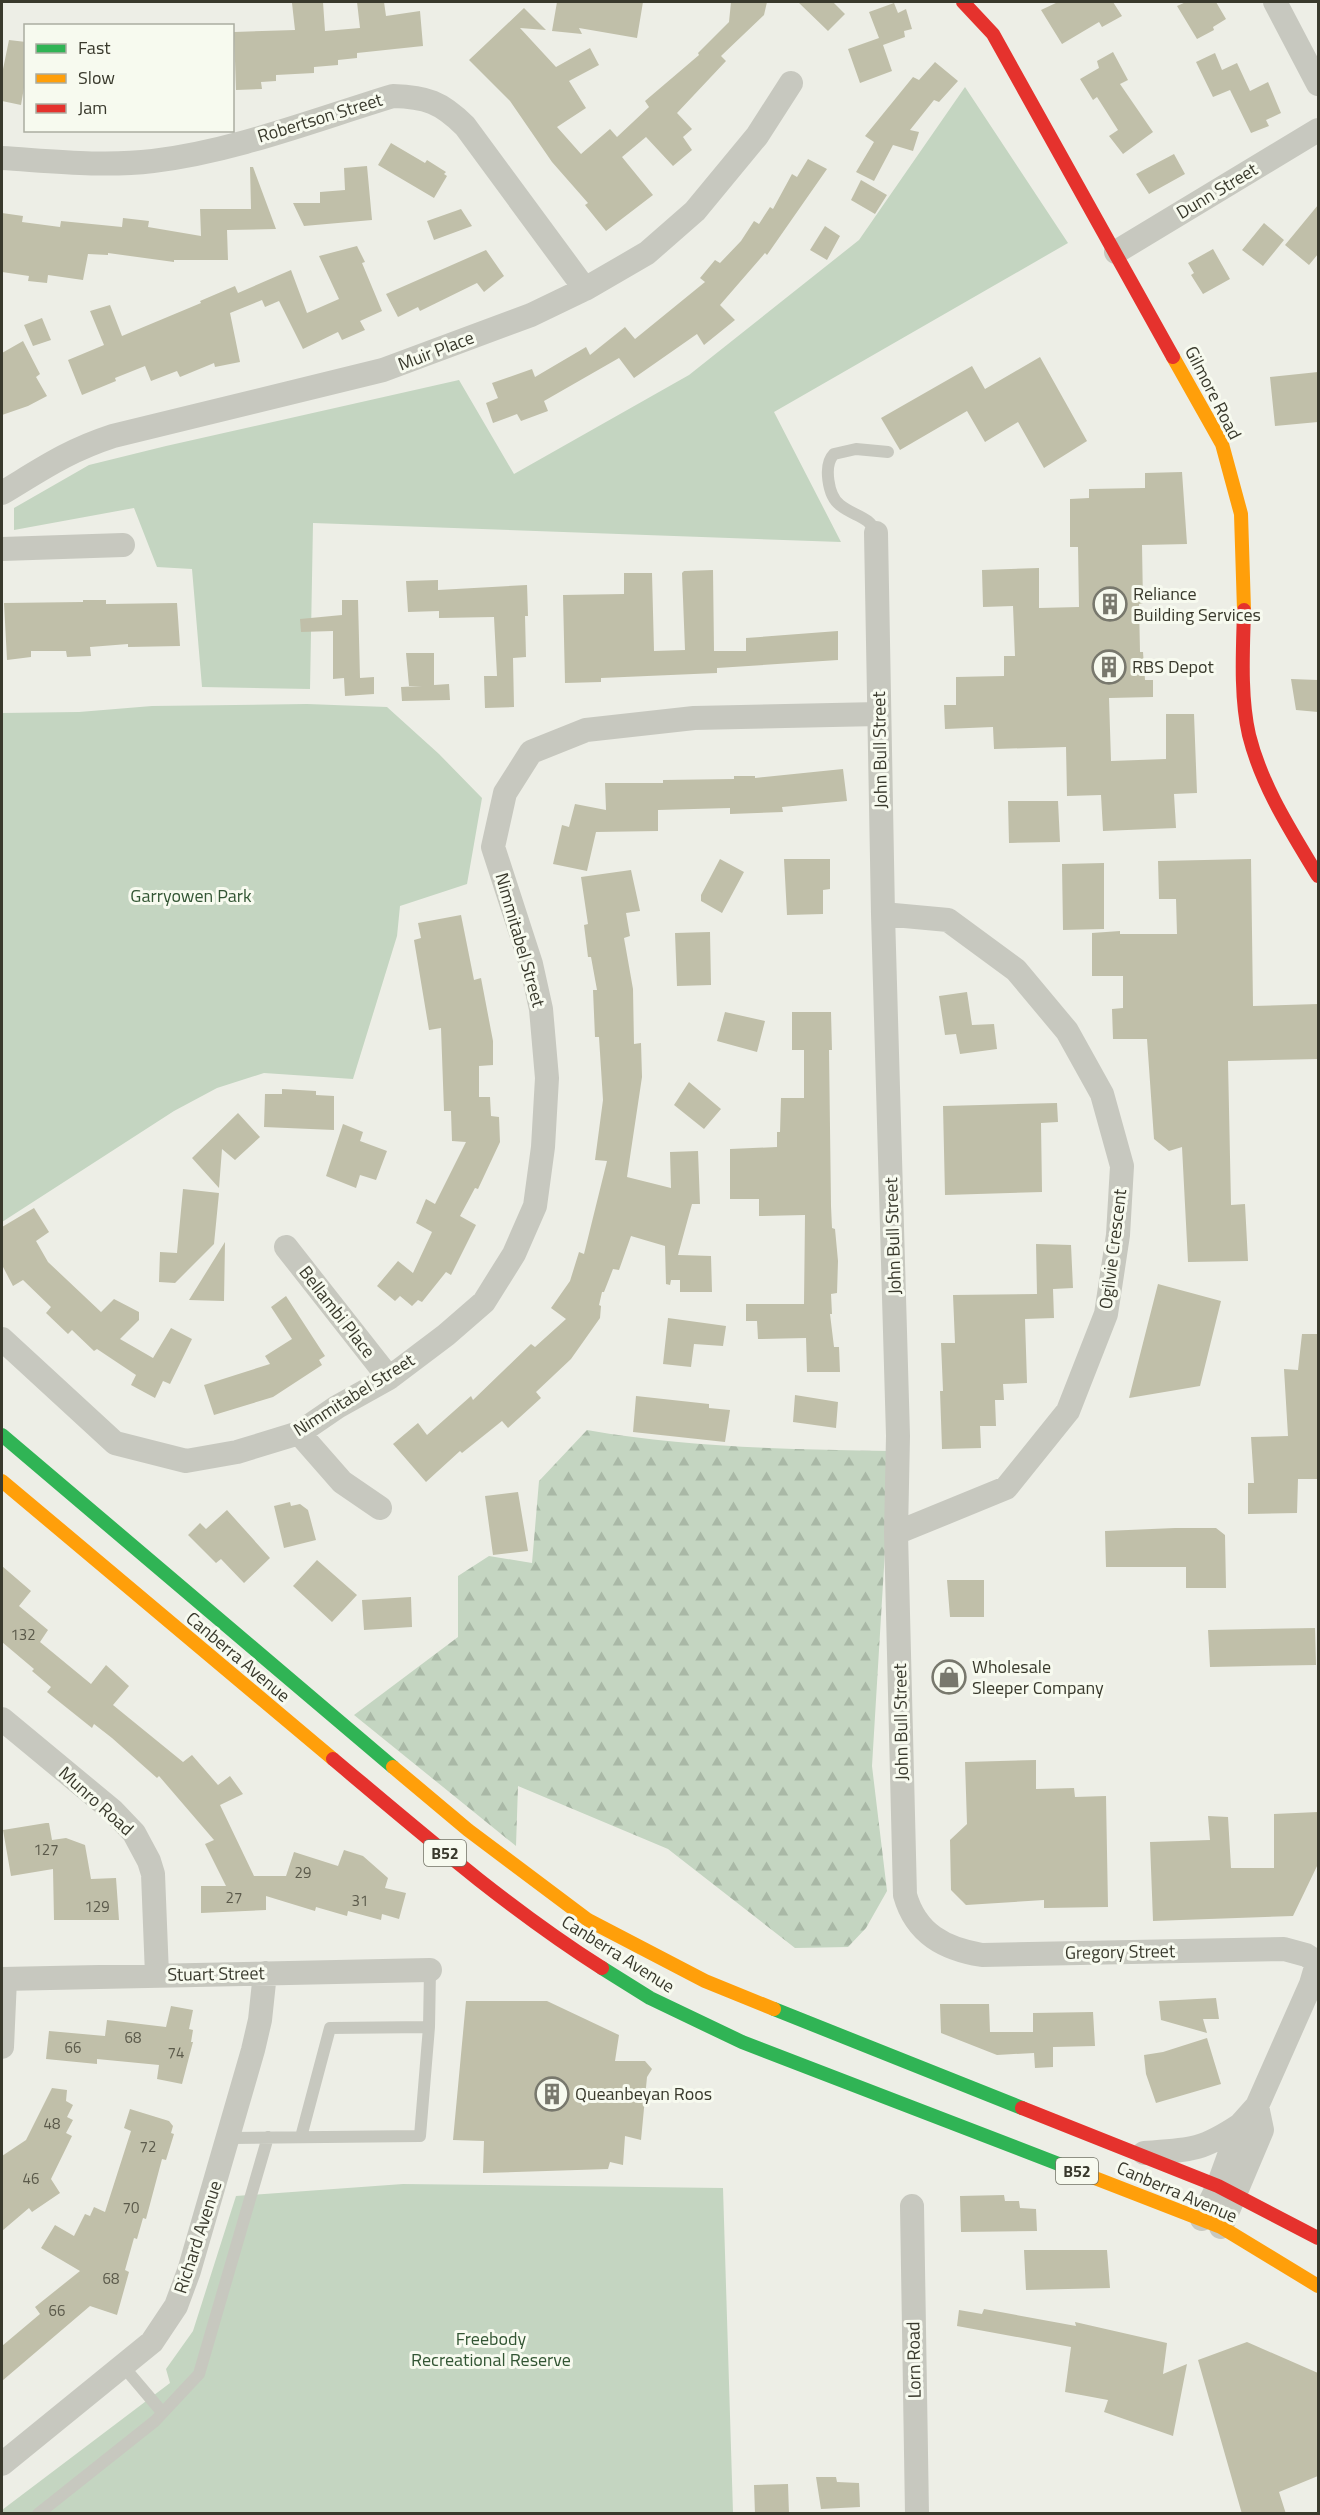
<svg xmlns="http://www.w3.org/2000/svg" width="1320" height="2515" font-family="'Titillium Web',sans-serif">
	<style>
		.forest { fill: url(#forest-firs) }
		.park { fill: #c4d5c1 }
		.building { fill: #c0bfa9 }
		.lines { fill: none; stroke-linecap: round; stroke-linejoin: round }
		.lane { stroke: #c7c8bf; stroke-width: 12 }
		.street { stroke: #c7c8bf; stroke-width: 24 }
		.fast { stroke: #30b455; stroke-width: 14 }
		.slow { stroke: #ff9f0a; stroke-width: 14 }
		.jam { stroke: #e5322d; stroke-width: 14 }
		.labels { text-anchor: middle; stroke-width: 6; stroke-linejoin: round; paint-order: stroke }
		.number-label { font-size: 15px; fill: #5b5a4b }
		.shield { fill: #f7faef; stroke: #727366; stroke-width: 1.5 }
		.shield-label { font-size: 16px; font-weight: bold; fill: #39392c }
		.street-label { font-size: 18px; fill: #39392c; stroke: #f7faef }
		.poi-label { font-size: 18px; fill: #39392c; stroke: #f7faef; text-anchor: start }
		.park-label { font-size: 18px; fill: #325533; stroke: #f7faef }
	</style>
	<defs>
		<pattern id="forest-firs" width="22" height="20" patternUnits="userSpaceOnUse" patternTransform="scale(1.5)"><rect width="22" height="20" fill="#c4d5c1"/><path d="M5 1l3.5 6h-7zM16 11l3.5 6h-7z" fill="#a9b8a6"/></pattern>
	</defs>
	<rect width="100%" height="100%" fill="#edeee6"/>
	<!-- forest -->
	<path class="forest" d="M587,1430C688,1448 789,1449 891,1451L872,1766L887,1891L866,1928L848,1947L795,1948L668,1849L518,1786L516,1846L354,1715L458,1637V1576L489,1556L532,1563L539,1481Z"/>
	<!-- park -->
	<path class="park" d="M965,87L1068,243L774,412L841,542L313,523L310,689L202,687L192,569L157,567L134,508L14,530V508L89,465L166,446L459,380L514,474L689,375L859,240Z
		M307,704L387,707L439,754L482,798L467,884L400,906L397,936L353,1079L264,1073L217,1088L174,1111L2,1222V713L79,712L152,706Z
		M403,2184L723,2188L733,2513L2,2514V2510L170,2383L166,2369L193,2331L236,2196Z"/>
	<!-- building -->
	<path class="building" d="M305,2H323L325,31L360,28L357,2H384L386,16L420,11L423,46L357,53V58L338,60V65L314,67V73L276,75V81L261,82L262,89L236,90L234,32L295,30L292,3Z
		M557,2H643L637,38L579,28L582,34L552,31Z
		M731,2H767L764,15L721,56L726,61L677,113L692,129L683,137L692,150L673,166L646,137L622,157L653,195L606,231L585,205L588,203L552,162L510,101L469,60L524,8L546,30L520,28L556,67L590,48L599,65L569,81L586,108L557,127L581,154L610,129L617,137L649,107L645,101L699,55L698,53L729,22Z
		M798,2H833L845,14L828,31Z
		M1058,2H1113L1122,16L1102,27L1099,22L1062,44L1041,10Z
		M1186,2H1216L1226,19L1213,27L1214,30L1197,39L1177,6Z
		M894,3L898,13L906,9L912,29L904,31L905,37L883,45L892,71L860,83L848,49L879,38L869,12Z
		M9,40L26,42V76L21,105L2,101V74Z
		M1113,52L1128,80L1120,84L1153,132L1123,154L1109,136L1118,130L1097,97L1093,100L1080,79L1099,68L1097,61Z
		M1215,53L1222,70L1237,63L1250,91L1268,82L1281,113L1266,120L1269,126L1251,133L1230,90L1213,97L1196,62Z
		M935,62L958,81L939,102L934,100L910,130L919,132L913,151L893,145L874,181L856,172L874,142L865,136L913,77L919,80Z
		M391,143L425,163L427,160L446,172L444,174L447,176L434,198L378,165Z
		M1174,154L1185,174L1149,194L1136,174Z
		M808,159L827,169L767,255L765,253L720,305L735,320L704,345L697,334L634,378L619,358L544,401L548,411L521,421L517,414L493,423L486,403L498,398L492,383L532,369L535,377L586,347L590,355L625,327L635,339L705,282L700,278L715,260L720,263L741,241L754,221L759,224L770,207L773,209L792,174L797,177Z
		M367,166L372,220L304,226L293,203H320V192L345,190L344,168Z
		M250,167H253L276,229L227,230L228,260H174V262L108,253V255L88,254L83,280L48,275L47,283L28,281L29,276L2,272V213L23,216L22,222L60,227L61,221L122,227L123,218L149,221L148,227L201,236L200,209H251Z
		M861,180L887,195L875,214L851,200Z
		M1318,205V254L1309,265L1285,245Z
		M461,209L472,226L434,240L427,221Z
		M1264,223L1284,240L1263,266L1242,250Z
		M825,226L840,236L827,260L810,250Z
		M357,246L365,262L362,263L382,311L360,321L365,330L342,340L338,332L303,349L279,301L265,307L262,300L230,313L240,362L215,367L214,363L180,377L177,371L151,381L145,366L115,378L116,381L82,395L68,360L104,345L90,311L110,305L122,336L201,303L200,301L235,286L238,293L291,270L307,313L339,299L319,256Z
		M1213,249L1230,279L1203,294L1191,275L1194,273L1188,263Z
		M486,250L504,276L484,292L477,283L420,311L418,307L398,317L386,294Z
		M42,318L51,340L33,346L24,325Z
		M23,341L40,374L36,377L47,396L28,406L2,415V353Z
		M1040,357L1087,441L1044,468L1018,422L985,442L967,411L900,450L881,418L972,366L985,389Z
		M1318,372V422L1275,426L1270,377Z
		M1182,472L1187,544L1142,545L1143,603L1139,604L1140,652H1143L1145,680H1153V697L1109,698L1111,761L1166,759V714H1194L1197,793L1174,794L1176,828L1103,831L1101,795L1067,796L1066,747L994,749L993,727L945,729L944,705H956V677L1004,676V656H1015L1013,606L983,607L982,570L1039,568V608L1079,607L1078,547H1070V499L1089,498V489L1145,488V473Z
		M713,570L714,651H746V638L838,631V660L717,668V673L601,678V682L565,683L563,595L624,594V573H652L654,651L685,650L682,573L684,571Z
		M438,580V590L527,585L528,616H525L526,657L513,658L514,707L485,708L484,676H497L494,617L439,618V611L408,612L406,581Z
		M83,600H106V604L177,603L180,646L128,647V644L90,647L91,656L67,657L66,651H31V657L7,660L4,603L83,602Z
		M342,600H358L360,678L374,677V694L345,696L344,678L333,679V631L301,632L300,619L342,615Z
		M406,653H434V685L449,684L450,700L402,701L401,687L422,686H409Z
		M1291,679L1318,680V712L1296,710Z
		M843,769L847,801L782,807L783,812L730,814V808L658,810V831L596,832L587,871L553,864L562,825L569,827L575,804L606,810L605,783H663V780L734,779V776H755V778Z
		M1008,801H1058L1060,842L1009,843Z
		M720,859L744,872L722,913L701,901V895Z
		M784,859H830V889L823,890V914L787,915Z
		M1251,859L1253,1006L1318,1004V1059L1228,1061L1231,1205L1245,1204L1248,1261L1188,1262L1182,1147L1169,1151L1154,1139L1147,1039H1113L1112,1009L1123,1008V976H1092V933L1120,931V934H1177L1176,899H1159L1158,861Z
		M1104,863V929L1063,930L1062,864Z
		M631,870L640,911L626,913L630,936L624,938L633,989L634,1044L641,1043L642,1077L627,1177L671,1188L670,1152L698,1151L700,1204H692L678,1255L711,1256L712,1292H680V1280H671L670,1285L666,1284L665,1246L631,1236L619,1270L613,1269L604,1292H602L599,1305L601,1306L600,1318L571,1359L536,1392L541,1398L508,1428L502,1421L462,1453L460,1451L426,1482L393,1444L418,1423L427,1435L471,1396L473,1400L531,1344L535,1347L566,1319L551,1308L570,1281L579,1252L584,1254L607,1161L595,1160L603,1100L599,1037H595L593,990H597L591,957H588L584,925L588,924L581,877Z
		M461,915L474,980L481,978L493,1041V1065L479,1066V1097H490L491,1116L499,1117L500,1142L478,1189L475,1188L460,1216L476,1225L451,1275L446,1272L422,1302L418,1300L412,1306L400,1296L395,1301L377,1286L398,1261L413,1273L432,1232L416,1223L426,1199L435,1204L466,1142L452,1141L451,1111H444L441,1028L429,1030L414,940L421,938L418,923Z
		M710,932L711,985L677,986L675,933Z
		M967,992L972,1025L994,1024L997,1049L960,1054L956,1034L945,1035L939,996Z
		M725,1012L765,1021L757,1052L717,1041Z
		M792,1012H831L832,1050H829L831,1206L832,1228L835,1229L838,1261L837,1293L831,1294L832,1314H830L834,1347H839L840,1372H807L806,1338L758,1339L757,1321H746V1304H804L805,1215L759,1216V1199H730V1149L777,1147V1132H780L781,1098H804V1050H792Z
		M689,1082L721,1109L704,1129L674,1105Z
		M282,1089L316,1091V1095L334,1096V1130L264,1127L265,1094H282Z
		M1057,1103L1058,1122L1041,1123L1042,1192L945,1195L943,1106Z
		M238,1113L260,1137L235,1160L222,1149L219,1188L192,1158Z
		M343,1124L363,1132L360,1141L387,1151L376,1180L360,1175L356,1188L326,1176Z
		M183,1189L219,1193L214,1244L175,1283L159,1282L160,1252L177,1253Z
		M34,1208L49,1232L36,1241L48,1262L101,1312L114,1299L139,1312V1320L120,1339L153,1358L171,1328L192,1339L170,1384L163,1381L155,1398L131,1385L136,1375L97,1349L94,1351L72,1330L68,1334L46,1313L51,1307L23,1280L13,1286L2,1265V1227Z
		M225,1242L224,1301L189,1300Z
		M1036,1244L1071,1245L1073,1288L1053,1289L1054,1318L1025,1319L1027,1383L1003,1384L1004,1400H995L996,1426H980L981,1448L942,1449L940,1391H943L941,1343H955L953,1295L1037,1294Z
		M1158,1284L1221,1301L1200,1386L1129,1398Z
		M286,1296L325,1356L319,1360L322,1365L273,1397L214,1415L204,1385L270,1364L265,1356L292,1339L271,1307Z
		M668,1318L726,1326L723,1346L694,1344L691,1367L663,1364Z
		M1302,1334H1318V1479H1298L1297,1513L1248,1514V1483H1254L1251,1437L1288,1436L1284,1369L1298,1370Z
		M795,1395L838,1402L836,1428L793,1422Z
		M636,1396L709,1404V1408L730,1410L725,1442L633,1432Z
		M518,1492L528,1551L493,1555L485,1496Z
		M290,1502L291,1506L300,1504L308,1510L316,1540L284,1548L274,1506Z
		M227,1510L270,1558L244,1583L221,1559L216,1563L188,1535L200,1523L206,1529Z
		M1175,1528H1216L1225,1535L1226,1588H1186V1567H1106L1105,1531Z
		M317,1560L357,1595L332,1622L293,1586Z
		M2,1566L31,1591L19,1606L48,1630L40,1642L91,1684L106,1665L129,1686L113,1705L183,1762L192,1755L218,1785L230,1776L243,1794L220,1805L254,1876H286L294,1852L338,1866L344,1850L363,1856L388,1878L385,1888L406,1893L399,1919L382,1914L381,1920L348,1911L347,1916L316,1907L315,1911L266,1896V1910L201,1913V1886H226L205,1844L214,1840L159,1776L157,1778L112,1738L94,1724L92,1728L47,1692L51,1687L32,1671L34,1669L2,1642Z
		M947,1580H984V1617H950Z
		M411,1597L412,1627L364,1630L362,1600Z
		M1315,1628L1316,1665L1210,1667L1208,1630Z
		M1036,1760V1789L1074,1788L1075,1797L1106,1796L1108,1907L1044,1908V1900L966,1905L951,1890L950,1840L967,1824L965,1762Z
		M1318,1812V1864L1293,1916L1153,1921L1150,1842L1210,1840L1208,1816L1228,1817L1231,1868H1274V1814Z
		M46,1823H49L52,1840L66,1838L85,1845L91,1879L116,1878L119,1920H54L53,1869L11,1876L3,1830Z
		M1216,1998L1219,2019H1203L1207,2033L1161,2020L1159,2001Z
		M466,2001H547L619,2035L615,2061H645L652,2069L647,2077L641,2140L625,2136L623,2165L610,2162L608,2169L483,2173L484,2141L453,2140Z
		M940,2004H989L990,2032H1033V2013L1093,2012L1095,2046L1053,2047V2067L1035,2068L1034,2053L997,2055L941,2033Z
		M171,2006L193,2010L189,2029L193,2030L191,2042H193L182,2084L157,2079L159,2065L97,2059V2064L46,2059L49,2031L105,2036L107,2020L166,2027Z
		M1207,2038L1221,2084L1156,2103L1146,2074L1144,2055L1163,2052Z
		M52,2088L67,2090L66,2101L73,2105L67,2117L73,2120L66,2133L72,2136L51,2179L60,2193L32,2212L29,2208L2,2231V2156L26,2140Z
		M130,2109L169,2121L173,2126L171,2133L174,2134L166,2160L162,2159L146,2219L143,2218L137,2239L134,2238L125,2270L129,2272L117,2315L90,2306L2,2381V2346L40,2314L35,2307L80,2271L41,2248L55,2225L74,2236L85,2214L90,2216L94,2207L105,2212L131,2131L124,2128Z
		M1004,2195L1005,2201H1019L1020,2208L1036,2209L1037,2231L961,2232L960,2196Z
		M1024,2250H1107L1110,2288L1026,2290Z
		M984,2309L1076,2326L1075,2322L1167,2343L1163,2374L1187,2364L1173,2436L1104,2412L1108,2400L1065,2392L1071,2347L957,2326L959,2310L982,2314Z
		M1247,2342L1318,2373V2476L1279,2492L1286,2514H1242L1198,2360Z
		M816,2477H836L837,2482L859,2483L860,2507L821,2509Z
		M788,2484L789,2514H755L754,2485Z"/>
	<g class="lines">
		<!-- lane -->
		<path class="lane" d="M876,533C870,516 853,516 840,505C828,496 823,465 834,454L856,449L888,452
			M429,2027L430,1970
			M229,2138L420,2136L429,2027L330,2028L301,2137
			M123,2366L162,2412
			M38,2514L155,2421L199,2374L268,2137"/>
		<!-- street -->
		<path class="street" d="M1275,2L1318,84
			M2,158C51,161 103,167 153,161C235,151 314,120 393,96C426,97 441,102 465,126L585,289
			M1116,252L1318,130
			M2,493C42,469 67,451 113,436L383,370L531,315L585,289L647,253L695,211L757,136L791,83
			M876,533L883,914L898,1436L896,1533L905,1895C916,1934 945,1949 982,1955L1284,1949L1306,1955L1317,1962
			M2,549L123,545
			M883,914L948,920L1016,970L1067,1031L1102,1094L1122,1166L1118,1235L1106,1314L1068,1411L1006,1488L896,1533
			M286,1247L389,1378
			M2,1339L115,1443L186,1461L237,1452L299,1433L337,1407L389,1378L446,1335L484,1302L514,1254L535,1206L543,1147L547,1078L541,1009L531,964L493,847L505,793L531,752L586,730L694,718L879,714
			M299,1433L342,1482L380,1508
			M2,1719L113,1811L134,1833L149,1861L153,1874L157,1975
			M2,1979L430,1970
			M2,2047L5,1979
			M1144,2153C1190,2150 1201,2151 1240,2125
			M912,2206L917,2514
			M1202,2219L1218,2186L1240,2125L1257,2106L1311,1984L1318,1960
			M1221,2227L1262,2130L1257,2106
			M2,2464L152,2342L176,2306L189,2271L253,2050L260,2020L265,1973"/>
		<!-- fast -->
		<path class="fast" d="M2,1435L393,1767
			M602,1968L650,1998L742,2042L1069,2168
			M774,2009L1022,2108"/>
		<!-- slow -->
		<path class="slow" d="M1173,357L1222,444L1241,514L1244,610
			M2,1481L333,1759
			M393,1767L468,1830L588,1920L705,1981L774,2009
			M1069,2168L1221,2227L1318,2286"/>
		<!-- jam -->
		<path class="jam" d="M963,2L993,34L1173,357
			M1244,610C1243,649 1240,696 1249,735C1262,787 1291,831 1318,876
			M333,1759C420,1832 506,1907 602,1968
			M1022,2108L1218,2186L1318,2238"/>
	</g>
	<!-- icons -->
	<defs>
		<symbol id="building-ring" viewBox="-11 -11 22 22"><circle r="9.5" fill="#f7faef" stroke="#78786d" stroke-width="1.5"/><path d="M-4-6H4V6H1V3H-1V6H-4ZM-2.5-4.3h1.7v1.8h-1.7ZM.8-4.3h1.7v1.8H.8ZM-2.5-1h1.7V.8h-1.7ZM.8-1h1.7V.8H.8Z" fill="#78786d"/></symbol>
		<symbol id="shop-ring" viewBox="-11 -11 22 22"><circle r="9.5" fill="#f7faef" stroke="#78786d" stroke-width="1.5"/><path d="M-5-2.5h2.3a2.7 3.5 0 0 1 5.4 0H5L5.5 6h-11ZM-1.5-2.5h3a1.5 2.3 0 0 0-3 0Z" fill="#78786d"/></symbol>
	</defs>
	<g fill-rule="evenodd">
		<use href="#building-ring" x="1091" y="585" width="38" height="38"/>
		<use href="#building-ring" x="1090" y="648" width="38" height="38"/>
		<use href="#shop-ring" x="930" y="1658" width="38" height="38"/>
		<use href="#building-ring" x="533" y="2075" width="38" height="38"/>
	</g>
	<g class="labels">
		<!-- number labels -->
		<g class="number-label">
			<text x="23" y="1640">132</text>
			<text x="46" y="1855">127</text>
			<text x="303" y="1878">29</text>
			<text x="234" y="1903">27</text>
			<text x="360" y="1906">31</text>
			<text x="97" y="1912">129</text>
			<text x="133" y="2043">68</text>
			<text x="73" y="2053">66</text>
			<text x="176" y="2058">74</text>
			<text x="52" y="2129">48</text>
			<text x="148" y="2152">72</text>
			<text x="31" y="2184">46</text>
			<text x="131" y="2213">70</text>
			<text x="111" y="2284">68</text>
			<text x="57" y="2316">66</text>
		</g>
		<!-- shield labels -->
		<g class="shield">
			<rect x="424" y="1840" width="42" height="26" rx="4.5"/>
			<rect x="1056" y="2158" width="42" height="26" rx="4.5"/>
		</g>
		<g class="shield-label">
			<text x="445" y="1859">B52</text>
			<text x="1077" y="2177">B52</text>
		</g>
		<!-- street labels -->
		<g class="street-label">
			<text transform="translate(320 118) rotate(-17)" y="6">Robertson Street</text>
			<text transform="translate(1217 191) rotate(-31)" y="6">Dunn Street</text>
			<text transform="translate(436 351) rotate(-21)" y="6">Muir Place</text>
			<text transform="translate(1213 393) rotate(63)" y="6">Gilmore Road</text>
			<text transform="translate(880 750) rotate(-91)" y="6">John Bull Street</text>
			<text transform="translate(520 940) rotate(74)" y="6">Nimmitabel Street</text>
			<text transform="translate(893 1236) rotate(-92)" y="6">John Bull Street</text>
			<text transform="translate(1113 1249) rotate(-83)" y="6">Ogilvie Crescent</text>
			<text transform="translate(337 1312) rotate(52)" y="6">Bellambi Place</text>
			<text transform="translate(354 1395) rotate(-32)" y="6">Nimmitabel Street</text>
			<text transform="translate(238 1657) rotate(40)" y="6">Canberra Avenue</text>
			<text transform="translate(901 1722) rotate(-91)" y="6">John Bull Street</text>
			<text transform="translate(96 1801) rotate(42)" y="6">Munro Road</text>
			<text transform="translate(1120 1952) rotate(-1)" y="6">Gregory Street</text>
			<text transform="translate(618 1954) rotate(32)" y="6">Canberra Avenue</text>
			<text transform="translate(216 1974) rotate(-1)" y="6">Stuart Street</text>
			<text transform="translate(1177 2192) rotate(23)" y="6">Canberra Avenue</text>
			<text transform="translate(198 2237) rotate(-72)" y="6">Richard Avenue</text>
			<text transform="translate(914 2360) rotate(-91)" y="6">Lorn Road</text>
		</g>
		<!-- poi labels -->
		<g class="poi-label">
			<text x="1133" y="600">Reliance<tspan x="1133" dy="21">Building Services</tspan></text>
			<text x="1132" y="673">RBS Depot</text>
			<text x="972" y="1673">Wholesale<tspan x="972" dy="21">Sleeper Company</tspan></text>
			<text x="575" y="2100">Queanbeyan Roos</text>
		</g>
		<!-- park labels -->
		<g class="park-label">
			<text x="191" y="902">Garryowen Park</text>
			<text x="491" y="2345">Freebody<tspan x="491" dy="21">Recreational Reserve</tspan></text>
		</g>
	</g>
	<!-- border -->
	<rect width="1320" height="2515" fill="none" stroke="#39392c" stroke-width="6"/>
	<!-- legend -->
	<rect x="24" y="24" width="210" height="108" fill="#f7faef" stroke="#abada1" stroke-width="1.5"/>
	<rect x="36" y="44" width="30" height="9" fill="#30b455" stroke="#abada1" stroke-width="1.5"/>
	<text x="78" y="54" font-size="18" fill="#39392c">Fast</text>
	<rect x="36" y="74" width="30" height="9" fill="#ff9f0a" stroke="#abada1" stroke-width="1.5"/>
	<text x="78" y="84" font-size="18" fill="#39392c">Slow</text>
	<rect x="36" y="104" width="30" height="9" fill="#e5322d" stroke="#abada1" stroke-width="1.5"/>
	<text x="78" y="114" font-size="18" fill="#39392c">Jam</text>
</svg>
